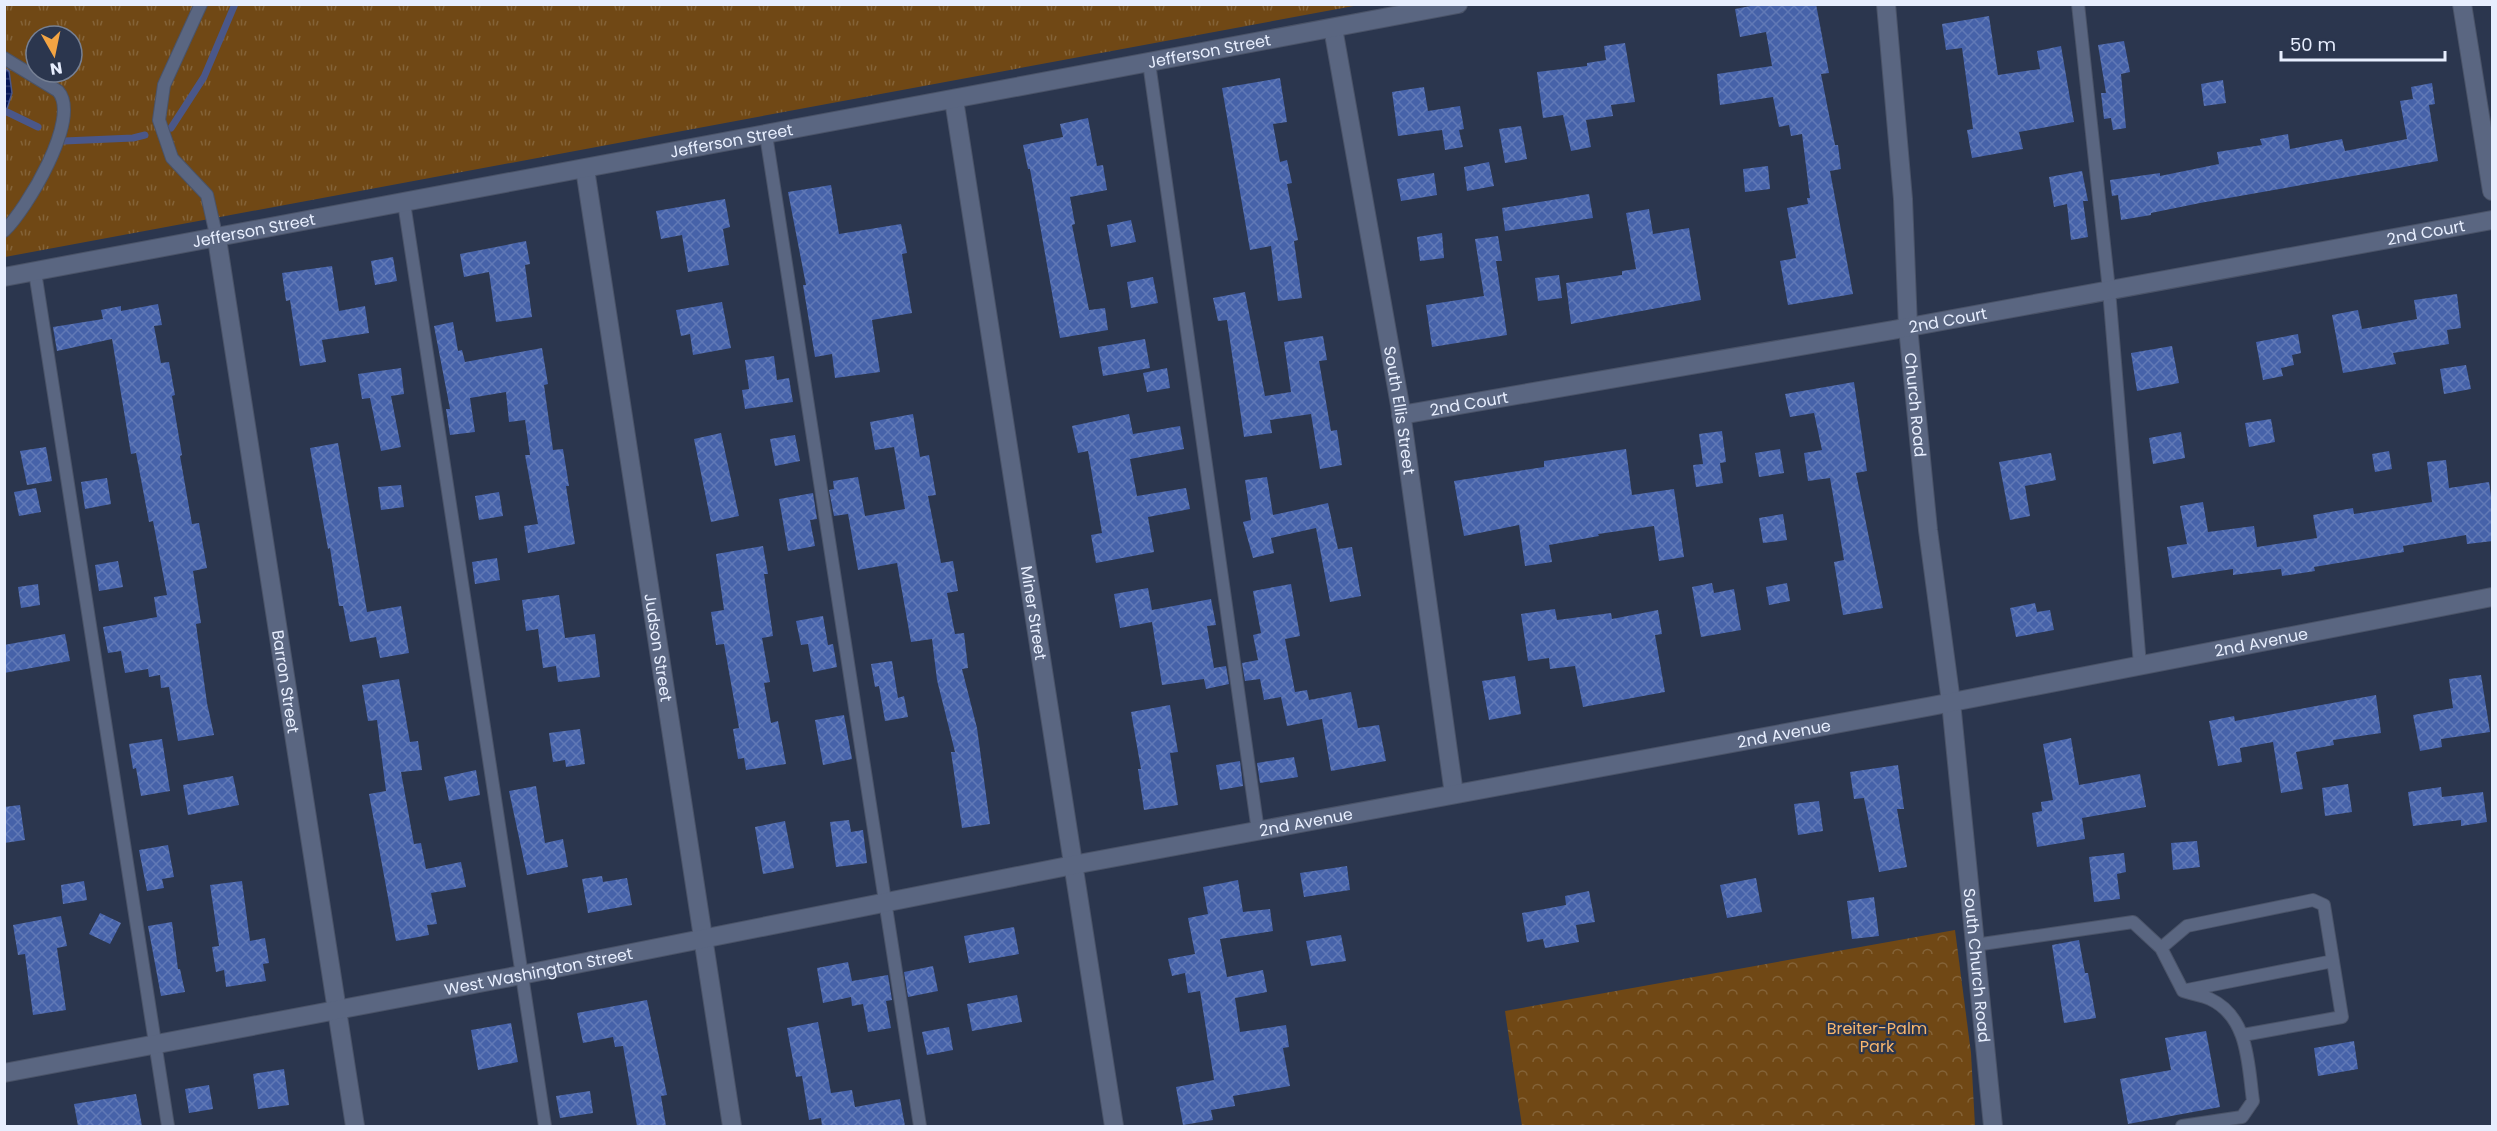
<svg xmlns="http://www.w3.org/2000/svg" width="2497" height="1131" font-family="Poppins,sans-serif">
	<style>
		.grass { fill: url(#grass-tufts); fill-rule: evenodd }
		.park { fill: url(#park-crowns) }
		.water { fill: url(#water-rules); stroke: #4a5789; stroke-width: 1.5 }
		.lines { fill: none; stroke-linecap: round; stroke-linejoin: round }
		.stream { stroke: #4a5789; stroke-width: 7 }
		.building { fill: url(#building-cross-hatch) }
		.lane-casing { stroke: #4a5368; stroke-width: 14 }
		.street-casing { stroke: #4a5368; stroke-width: 20 }
		.secondary-casing { stroke: #4a5368; stroke-width: 20 }
		.lane { stroke: #5a6681; stroke-width: 12 }
		.street { stroke: #5a6681; stroke-width: 18 }
		.secondary { stroke: #5a6681; stroke-width: 18 }
		.labels { text-anchor: middle; stroke-width: 4.5; stroke-linejoin: round; paint-order: stroke }
		.street-label { font-size: 16px; fill: #e7eefe; stroke: #2b364e }
		.park-label { font-size: 16px; fill: #f8b66d; stroke: #2b364e }
	</style>
	<defs>
		<pattern id="grass-tufts" width="24" height="20" patternUnits="userSpaceOnUse" patternTransform="scale(1.5)"><rect width="24" height="20" fill="#704815"/><path d="M3 7l-1-3M5 7V3M7 7l1-3M15 17l-1-3M17 17v-4M19 17l1-3" fill="none" stroke="#846338"/></pattern>
		<pattern id="park-crowns" width="20" height="18" patternUnits="userSpaceOnUse" patternTransform="scale(1.5)"><rect width="20" height="18" fill="#704815"/><path d="M2 6a3 3 0 1 1 6 0M12 15a3 3 0 1 1 6 0" fill="none" stroke="#846338"/></pattern>
		<pattern id="water-rules" width="6" height="5" patternUnits="userSpaceOnUse" patternTransform="scale(1.5)"><rect width="6" height="5" fill="#061657"/><path d="M0 2.5h6" fill="none" stroke="#2a3870"/></pattern>
		<pattern id="building-cross-hatch" width="8" height="8" patternUnits="userSpaceOnUse" patternTransform="scale(1.5)"><rect width="8" height="8" fill="#4662a9"/><path d="M0 0l8 8M0 8l8-8" fill="none" stroke="#6179b6"/></pattern>
	</defs>
	<rect width="100%" height="100%" fill="#2b364e"/>
	<!-- grass -->
	<path class="grass" d="M5,5H1359L5,257ZM36,36H72V72H36Z"/>
	<!-- park -->
	<path class="park" d="M1955,930L1971,1053L1975,1126H1522L1505,1011Z"/>
	<!-- water -->
	<path class="water" d="M5,69L9,71L12,93L5,115Z"/>
	<g class="lines">
		<!-- stream -->
		<path class="stream" d="M7,112L38,127
			M171,128L204,77L235,4
			M64,141L133,138L145,135"/>
	</g>
	<!-- building -->
	<path class="building" d="M1761,4H1816L1829,73L1821,74L1835,145H1838L1841,169L1830,171L1853,294L1788,305L1780,261L1796,258L1787,208L1808,204L1807,198H1810L1802,134L1791,136L1789,125L1779,127L1773,97L1720,105L1717,74L1772,66L1766,32L1740,37L1735,9Z
		M1989,16L1998,75L2040,69L2037,51L2061,46L2074,122L2019,132L2023,149L1972,158L1967,130L1973,129L1962,48L1946,50L1942,24Z
		M2124,41L2130,72L2121,74L2126,128L2113,130L2111,118L2104,119L2101,93H2106L2098,45Z
		M1625,43L1635,102L1611,105L1613,116L1586,120L1591,147L1571,151L1563,115L1543,118L1537,72L1587,66V63L1606,60L1604,46Z
		M1280,78L1287,122L1273,124L1280,162L1287,160L1292,183L1287,184L1298,240L1294,241L1302,298L1278,301L1271,246L1250,250L1222,88Z
		M2223,80L2226,103L2204,106L2201,84Z
		M2432,83L2435,104L2429,105L2438,161L2200,203L2151,213V215L2121,220L2118,195L2112,196L2110,180L2160,173V176L2219,164L2217,152L2262,145L2260,139L2288,134L2290,149L2342,139L2345,151L2407,139L2400,101L2413,99L2411,87Z
		M1424,87L1428,111L1460,106L1464,129L1459,130L1463,147L1445,150L1442,130L1398,136L1392,92Z
		M1088,118L1097,166L1103,165L1107,190L1070,197L1075,224L1072,225L1089,310L1105,308L1108,330L1060,338L1030,169H1028L1023,145L1063,137L1060,124Z
		M1521,126L1527,159L1505,163L1499,129Z
		M1489,162L1494,186L1467,191L1464,167Z
		M1768,166L1770,189L1745,192L1743,169Z
		M2082,171L2088,201H2083L2088,237L2071,240L2067,204L2054,207L2049,177Z
		M1434,173L1437,195L1401,201L1397,179Z
		M831,185L839,234L901,224L907,253L902,254L912,313L872,320L880,372L835,378L832,354L815,357L803,285H806L788,192Z
		M1589,194L1593,218L1505,231L1502,208Z
		M725,199L730,227L723,229L729,265L688,272L682,235L661,239L656,211Z
		M1649,209L1653,234L1689,228L1701,300L1571,324L1566,283L1622,275V271L1636,269L1626,213Z
		M1131,220L1136,242L1111,247L1107,225Z
		M1442,233L1444,258L1420,261L1417,237Z
		M1498,236L1502,261H1496L1507,335L1432,347L1426,305L1484,296L1475,239Z
		M526,241L530,264L525,265L532,317L496,322L489,272L464,277L460,254Z
		M393,257L397,281L375,285L371,261Z
		M332,266L339,311L365,306L369,333L322,340L326,362L300,366L290,300L286,301L282,273Z
		M1559,275L1562,298L1538,301L1535,278Z
		M1153,277L1158,303L1131,308L1127,282Z
		M1245,292L1265,396L1291,392L1284,342L1323,336L1327,360L1319,361L1331,431L1337,430L1342,465L1320,469L1311,414L1270,420L1272,433L1244,437L1227,320L1218,321L1213,298Z
		M2457,294L2461,328L2447,330L2449,344L2393,353L2396,364L2343,373L2332,315L2358,310L2362,329L2417,319L2414,300Z
		M722,302L731,348L693,355L690,334L681,336L676,310Z
		M158,304L162,325L154,326L161,363L169,362L175,395L172,396L182,455L180,456L192,524L199,523L207,568L193,571L201,623L196,624L207,703L214,735L178,741L169,687L161,688L160,675L149,677L148,669L125,673L121,651L108,653L103,627L157,617L154,597L167,595L153,521L149,522L136,453L131,454L112,339L57,351L53,327L103,319L101,310L121,306V311Z
		M453,322L458,351L462,350L465,362L542,348L548,384L544,385L553,450L563,449L569,486H566L575,544L528,553L524,526L538,524L525,455H530L525,420L509,422L506,392L470,398L475,432L450,435L446,409H450L434,326Z
		M2298,334L2301,353L2292,355L2294,365L2281,368L2283,376L2263,380L2256,342Z
		M1145,339L1150,368L1103,376L1098,347Z
		M2172,346L2179,383L2137,391L2131,353Z
		M774,356L777,380L789,378L793,402L745,409L742,390L749,389L745,360Z
		M2466,365L2471,389L2444,394L2440,369Z
		M401,368L404,394L391,396L401,447L381,451L370,398L362,399L358,374Z
		M1167,368L1170,388L1147,392L1143,373Z
		M1854,382L1867,471L1856,473L1883,608L1843,615L1834,562L1844,560L1830,478L1808,481L1804,453L1822,450L1814,413L1790,417L1785,394Z
		M913,414L920,457L929,455L936,495L928,496L941,563L953,561L958,591L947,593L955,634L964,633L968,668L962,669L977,728L990,824L962,828L951,752H955L937,680L932,639L911,642L897,563L858,570L848,514L834,516L829,490L834,489L833,481L858,477L865,516L905,509L894,447L875,450L870,422Z
		M1129,414L1133,434L1180,426L1184,449L1130,459L1137,496L1186,488L1190,509L1148,517L1154,552L1096,563L1091,535L1102,533L1088,451L1078,453L1072,426Z
		M2271,419L2275,442L2249,447L2245,423Z
		M1722,431L1726,462L1720,463L1723,483L1696,487L1693,465L1703,464L1699,434Z
		M2181,432L2185,458L2153,464L2149,438Z
		M721,433L739,516L711,522L694,439Z
		M795,435L800,461L775,466L770,439Z
		M338,443L367,612L401,606L409,653L380,658L376,637L350,642L343,606H339L330,548L328,549L310,448Z
		M46,447L52,481L27,485L20,451Z
		M1626,449L1632,495L1674,489L1684,557L1659,561L1654,526L1598,534L1599,536L1549,545L1552,562L1525,566L1519,525L1464,536L1454,481L1544,467V461Z
		M1780,449L1784,473L1759,477L1755,453Z
		M2389,451L2392,469L2375,472L2372,454Z
		M2051,453L2056,480L2025,486L2030,516L2010,520L1999,462Z
		M2446,460L2449,488L2489,482L2493,509V541L2467,544L2466,535L2403,546L2404,552L2314,567L2315,571L2282,576L2281,569L2233,575V569L2172,578L2167,547L2187,544L2180,506L2203,502L2208,532L2254,526L2257,547L2317,538L2313,515L2353,508L2354,514L2432,502L2427,462Z
		M1267,477L1273,515L1328,503L1338,549L1352,547L1361,596L1330,602L1316,528L1271,538L1274,553L1253,558L1243,522L1251,520L1245,480Z
		M107,478L111,504L85,509L81,482Z
		M401,485L404,507L381,510L378,487Z
		M36,488L41,512L19,516L14,492Z
		M499,492L503,516L479,520L475,496Z
		M813,493L817,519L810,520L815,546L788,551L779,499Z
		M1783,514L1787,540L1763,543L1759,518Z
		M763,546L768,574H764L773,636L762,638L770,682L764,683L771,723L778,721L786,764L746,770L744,758L738,759L733,729L739,728L724,644L716,645L711,612L724,610L716,554Z
		M497,558L500,580L475,584L472,562Z
		M118,561L123,587L99,591L95,565Z
		M1712,583L1714,593L1734,589L1741,630L1701,637L1692,587Z
		M1787,583L1790,601L1769,605L1766,587Z
		M38,584L40,605L21,608L18,587Z
		M1291,584L1300,636L1285,639L1295,692L1307,690L1309,700L1351,692L1358,728L1379,725L1386,761L1331,771L1322,719L1287,726L1281,697L1264,700L1260,679L1245,681L1242,663L1258,660L1253,635L1261,633L1253,591Z
		M1148,588L1152,610L1211,599L1216,625L1207,626L1214,668L1226,666L1229,684L1206,689L1204,679L1162,685L1152,622L1120,628L1114,594Z
		M559,595L565,638L595,634L600,677L558,682L556,666L543,668L538,629L526,631L522,600Z
		M2035,603L2037,612L2050,610L2054,630L2016,637L2010,608Z
		M1555,609L1557,620L1611,613L1612,619L1658,610L1662,634L1655,635L1665,692L1583,707L1575,666L1550,669L1549,658L1528,661L1521,614Z
		M823,616L828,645L833,644L837,667L813,672L808,644L801,645L796,621Z
		M65,634L70,661L4,673V645Z
		M892,661L898,698L904,696L908,717L885,721L879,686L875,687L871,664Z
		M2481,675L2490,732L2441,739L2442,747L2420,751L2413,715L2453,708L2449,679Z
		M1515,676L1521,714L1489,720L1482,681Z
		M399,679L410,742L418,741L422,770L401,772L414,844L421,843L426,869L461,862L466,887L431,893L437,924L427,925L429,935L396,941L369,794L386,791L377,720L368,721L362,685Z
		M2376,695L2381,733L2333,740L2334,745L2296,752L2303,789L2281,793L2273,742L2240,748L2242,762L2218,766L2209,721L2234,716L2235,721Z
		M1170,705L1178,752L1170,753L1178,805L1144,810L1138,769H1141L1131,712Z
		M844,715L852,759L823,765L815,720Z
		M580,729L585,764L566,767L565,760L553,762L549,733Z
		M2071,738L2079,785L2140,774L2146,807L2082,818L2085,839L2037,847L2032,813L2042,811L2041,802L2053,800L2043,744Z
		M162,739L170,791L141,796L136,768L133,769L129,744Z
		M1294,757L1298,777L1260,783L1257,763Z
		M1240,761L1243,786L1220,790L1216,765Z
		M1898,765L1904,809H1897L1907,867L1879,872L1864,798L1854,799L1850,772Z
		M476,770L480,795L449,801L444,777Z
		M233,776L239,805L188,815L183,785Z
		M2348,784L2352,812L2325,816L2322,788Z
		M536,786L545,843L563,839L568,867L527,875L509,791Z
		M2441,787L2442,797L2483,792L2487,822L2461,826V820L2413,826L2408,792Z
		M1819,801L1823,831L1798,835L1794,804Z
		M20,805L25,840L4,843V807Z
		M849,820L851,832L863,830L867,863L836,867L830,822Z
		M785,821L794,868L763,874L755,827Z
		M2197,841L2200,867L2173,870L2171,843Z
		M168,845L174,877L162,879L164,888L147,891L139,850Z
		M2124,853L2126,872L2117,874L2120,899L2094,902L2089,857Z
		M1347,866L1350,890L1304,897L1300,873Z
		M602,876L603,882L627,878L632,905L588,913L582,879Z
		M1756,878L1762,912L1727,918L1720,885Z
		M1238,880L1243,912L1270,909L1273,931L1220,939L1227,977L1263,970L1267,992L1235,998L1240,1032L1286,1025L1289,1047L1283,1048L1290,1086L1233,1096L1235,1106L1211,1110L1213,1120L1183,1125L1176,1087L1214,1080L1200,991L1188,993L1185,973L1172,976L1168,959L1195,954L1188,918L1208,914L1203,887Z
		M84,881L87,900L63,904L61,885Z
		M242,881L250,941L265,938L269,963L263,964L266,981L226,987L224,970L216,972L212,947L219,946L210,885Z
		M1589,891L1595,922L1576,925L1579,942L1545,948L1543,939L1527,942L1522,913L1566,905L1565,896Z
		M1874,897L1879,936L1852,939L1847,901Z
		M100,913L121,923L110,944L89,934Z
		M61,916L67,946L57,948L66,1010L33,1015L25,954L18,955L13,925Z
		M172,922L178,969H180L185,992L161,996L148,926Z
		M1014,927L1019,954L969,963L964,936Z
		M1341,935L1346,961L1311,966L1306,941Z
		M2079,940L2085,973H2088L2096,1018L2064,1023L2052,945Z
		M848,962L852,981L888,975L892,1000L886,1001L891,1028L868,1032L863,1004L852,1006L851,997L823,1003L817,968Z
		M933,966L938,991L908,997L904,972Z
		M1017,995L1022,1022L972,1031L967,1004Z
		M647,1000L667,1095L661,1096L666,1126H637L623,1046L615,1047L613,1037L583,1043L577,1013Z
		M818,1022L831,1093L852,1090L855,1107L900,1099L905,1126H822L821,1118L809,1120L802,1076L796,1077L787,1028Z
		M511,1023L518,1062L478,1070L471,1030Z
		M949,1027L953,1050L927,1055L922,1032Z
		M2206,1031L2220,1107L2128,1124L2120,1079L2171,1070L2165,1038Z
		M2354,1041L2358,1069L2318,1076L2314,1048Z
		M284,1069L289,1105L258,1109L253,1074Z
		M209,1085L213,1109L189,1113L185,1089Z
		M590,1091L593,1113L560,1118L556,1096Z
		M136,1094L142,1126H78L74,1104Z"/>
	<g class="lines">
		<defs>
			<path id="lane" d="M201,4L164,85L159,120L172,158L207,195L217,239
				M2078,4L2109,290L2140,665
				M4,58L58,91C82,118 26,210 4,231
				M1149,63L1258,831
				M766,135L920,1126
				M404,203L545,1126
				M35,272L168,1126
				M1975,945L2133,922L2161,948L2183,991C2191,994 2202,995 2210,999C2249,1017 2248,1065 2253,1101L2242,1117L2182,1126
				M2161,948L2187,926L2313,900L2324,905L2333,961L2187,990
				M2243,1035L2342,1017L2333,961"/>
			<g id="street">
				<path id="s1" d="M1886,4L1903,199L1908,327L1928,530L1951,702L1993,1126"/>
				<path d="M2462,4L2492,191"/>
				<path id="s2" d="M1333,28L1400,405L1454,794"/>
				<path id="s3" d="M954,100L1114,1126"/>
				<path id="s4" d="M585,169L732,1126"/>
				<path id="s5" d="M217,239L355,1126"/>
				<path id="s6" d="M1401,415L1893,330L2492,220"/>
				<path id="s7" d="M4,1073L521,975L1073,865L1932,706L2492,597"/>
			</g>
			<g id="secondary">
				<path id="s8" d="M4,277L1458,4"/>
			</g>
		</defs>
		<!-- lane casing -->
		<use href="#lane" class="lane-casing"/>
		<!-- street casing -->
		<use href="#street" class="street-casing"/>
		<!-- secondary casing -->
		<use href="#secondary" class="secondary-casing"/>
		<!-- lane -->
		<use href="#lane" class="lane"/>
		<!-- street -->
		<use href="#street" class="street"/>
		<!-- secondary -->
		<use href="#secondary" class="secondary"/>
	</g>
	<g class="labels">
		<!-- street labels -->
		<g class="street-label">
			<text dy="6" stroke="none"><textPath href="#s8" startOffset="1226">Jefferson Street</textPath></text>
			<text dy="6" stroke="none"><textPath href="#s8" startOffset="740">Jefferson Street</textPath></text>
			<text dy="6" stroke="none"><textPath href="#s8" startOffset="254">Jefferson Street</textPath></text>
			<text dy="6" stroke="none"><textPath href="#s6" startOffset="1041">2nd Court</textPath></text>
			<text dy="6" stroke="none"><textPath href="#s6" startOffset="555">2nd Court</textPath></text>
			<text dy="6" stroke="none"><textPath href="#s6" startOffset="69">2nd Court</textPath></text>
			<text dy="6" stroke="none"><textPath href="#s1" startOffset="402">Church Road</textPath></text>
			<text dy="6" stroke="none"><textPath href="#s2" startOffset="388">South Ellis Street</textPath></text>
			<text dy="6" stroke="none"><textPath href="#s3" startOffset="519">Miner Street</textPath></text>
			<text dy="6" stroke="none"><textPath href="#s7" startOffset="2298">2nd Avenue</textPath></text>
			<text dy="6" stroke="none"><textPath href="#s4" startOffset="484">Judson Street</textPath></text>
			<text dy="6" stroke="none"><textPath href="#s5" startOffset="448">Barron Street</textPath></text>
			<text dy="6" stroke="none"><textPath href="#s7" startOffset="1812">2nd Avenue</textPath></text>
			<text dy="6" stroke="none"><textPath href="#s7" startOffset="1326">2nd Avenue</textPath></text>
			<text dy="6" stroke="none"><textPath href="#s1" startOffset="966">South Church Road</textPath></text>
			<text dy="6" stroke="none"><textPath href="#s7" startOffset="544">West Washington Street</textPath></text>
		</g>
		<!-- park labels -->
		<g class="park-label">
			<text x="1877" y="1034">Breiter-Palm<tspan x="1877" dy="18">Park</tspan></text>
		</g>
	</g>
	<!-- border -->
	<rect width="2497" height="1131" fill="none" stroke="#e7eefe" stroke-width="12"/>
	<!-- north arrow -->
	<g transform="translate(54 54) rotate(171)"><circle r="28" fill="#2b364e" stroke="#768094" stroke-width="1.5"/>
	<path d="M0-4.5L10 22L0 15L-10 22Z" fill="#f3a443"/>
	<text y="-9" font-size="16" font-weight="bold" text-anchor="middle" fill="#e7eefe">N</text>
	</g>
	<!-- scale -->
	<path d="M2281 51v9h164v-9" fill="none" stroke="#e7eefe" stroke-width="3"/>
	<text x="2290" y="51" font-size="18" fill="#e7eefe" stroke="#2b364e" stroke-width="4.5" paint-order="stroke">50 m</text>
</svg>
